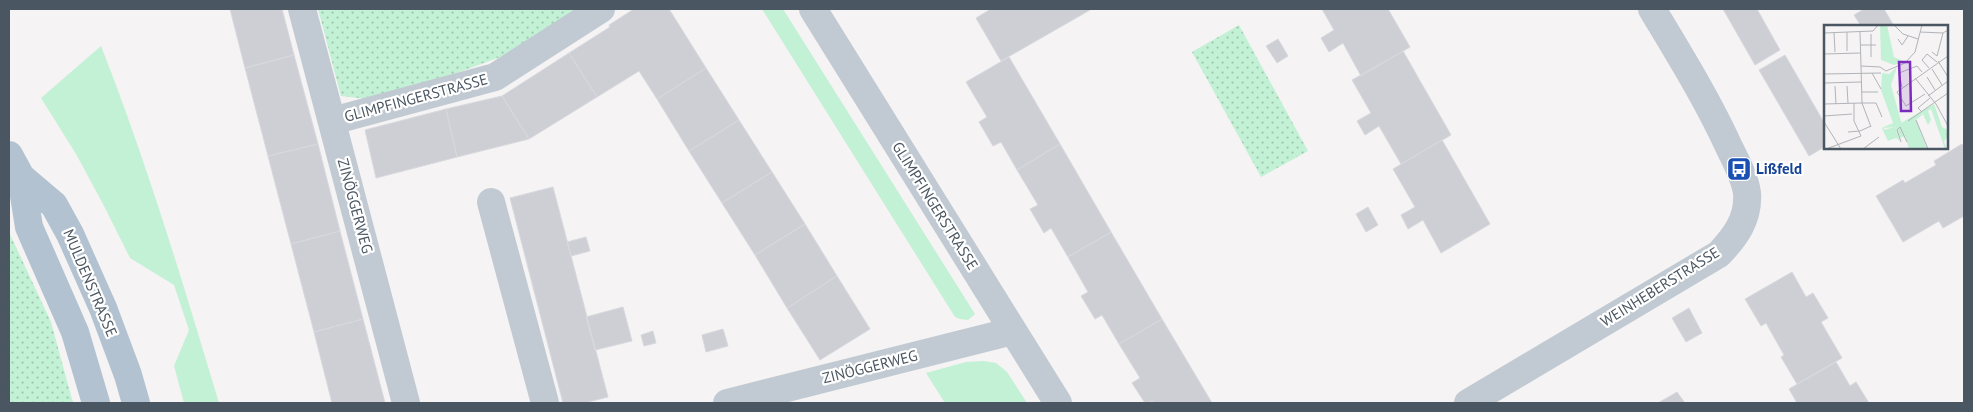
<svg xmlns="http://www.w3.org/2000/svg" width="1973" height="412" font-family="'PT Sans',sans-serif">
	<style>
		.grass { fill: #c3f1d5 }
		.park { fill: url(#park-dots) }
		.building { fill: #cdcfd5; stroke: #d7d9de }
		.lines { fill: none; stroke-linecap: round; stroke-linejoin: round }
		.minor { stroke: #c1cad2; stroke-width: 28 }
		.major { stroke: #b3c2d1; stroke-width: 28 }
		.labels { text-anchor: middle; stroke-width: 4.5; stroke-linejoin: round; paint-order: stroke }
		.street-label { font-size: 15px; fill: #4a5661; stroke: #fff }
		.transit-label { font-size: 15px; font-weight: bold; fill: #164399; stroke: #fff; text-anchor: start }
		.inset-road { fill: none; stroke: #b1b4b9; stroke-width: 1 }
		.view { fill: #7b2cbf; fill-opacity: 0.15; stroke: #7b2cbf; stroke-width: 2.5 }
		.inset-edge { fill: none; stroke: #4a5661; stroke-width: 2.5 }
	</style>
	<defs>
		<pattern id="park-dots" width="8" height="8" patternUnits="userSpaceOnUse" patternTransform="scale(1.25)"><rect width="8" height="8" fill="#c3f1d5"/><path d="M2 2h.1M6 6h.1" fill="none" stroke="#a0c6b0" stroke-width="1.8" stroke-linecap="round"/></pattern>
	</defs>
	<rect width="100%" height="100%" fill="#f5f3f3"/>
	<!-- grass -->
	<path class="grass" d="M762,9H783L975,314L968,320L960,319L955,317Z
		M101,46C147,163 183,283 219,403H184L174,366L189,330L174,285L130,258L103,204L76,154L41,98Z
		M983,361L996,363L1007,372L1027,403H945L926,373L966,362Z"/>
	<!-- park -->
	<path class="park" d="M318,9H583L503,56L402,93L368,99L341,96Z
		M1239,25L1308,151L1261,177L1192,52Z
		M9,232L51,322L73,403H9Z"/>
	<!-- building -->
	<path class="building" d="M230,9H282L294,55L245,68Z
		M634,9H669L706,68L657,99L639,71L597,97L569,53L610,27L609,25Z
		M991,9H1090V10L1001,61L976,18Z
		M1322,9H1388L1410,47L1361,76L1343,43L1329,52L1321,38L1334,30Z
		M1723,9H1757L1780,50L1755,65Z
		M1864,9H1884L1894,26H1861L1854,15Z
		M1278,39L1288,56L1277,63L1266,46Z
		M1403,51L1451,135L1401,164L1379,126L1365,135L1357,121L1371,113L1352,80Z
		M569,53L597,97L529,139L502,96Z
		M294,55L318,144L268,156L245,68Z
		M1785,55L1826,126V146L1809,156L1759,70Z
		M1009,57L1060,144L1017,170L1001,142L993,146L979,122L987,117L966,82Z
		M706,68L739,120L689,151L657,99Z
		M502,96L529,139L457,157L446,109Z
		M446,109L457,157L376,178L365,130Z
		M739,120L772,172L722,203L689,151Z
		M1442,140L1490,224L1441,253L1423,220L1408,229L1401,215L1415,207L1393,169Z
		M318,144L340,231L291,244L268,156Z
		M1060,144L1111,232L1068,257L1051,228L1044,233L1030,209L1038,205L1017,170Z
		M1962,144L1964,147V216L1943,228L1939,221L1903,242L1876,196L1903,180L1905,183L1936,165L1934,161Z
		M772,172L805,224L755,255L722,203Z
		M553,187L608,397L584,403H563L510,198Z
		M1368,207L1378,225L1366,232L1356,214Z
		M805,224L837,276L787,308L755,255Z
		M340,231L363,319L314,332L291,244Z
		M1111,232L1162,319L1119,344L1102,315L1095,319L1081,296L1088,292L1068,257Z
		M586,237L590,251L571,256L567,242Z
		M1792,272L1806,297L1813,293L1828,318L1821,322L1842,358L1797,384L1781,357L1784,355L1766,323L1761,326L1745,299Z
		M837,276L870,329L820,360L787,308Z
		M623,307L632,341L595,350L586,317Z
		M1689,308L1702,333L1686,342L1672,318Z
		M363,319L385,403H332L314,332Z
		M1162,319L1212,403H1154L1153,401L1145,403L1132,383L1140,378L1119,344Z
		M723,329L728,346L706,352L702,335Z
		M653,331L656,343L644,346L641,335Z
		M1836,362L1850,386L1856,382L1869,403H1797L1789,389Z
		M1677,392L1685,403H1658Z"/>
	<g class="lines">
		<!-- minor -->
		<path class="minor" d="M302,9L406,403
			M813,9L1058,403
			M332,121L495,77L601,9
			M491,202L545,403
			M727,403L1013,331
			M1468,403L1719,254C1735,237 1749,219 1747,193C1745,178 1736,161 1729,147C1707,99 1679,54 1652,9"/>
		<!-- major -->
		<path class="major" d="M9,155L21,177L54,205L70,234L103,308L128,375L136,403
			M21,177L29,227L75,332L96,403"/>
	</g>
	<!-- icons -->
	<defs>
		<symbol id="bus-square" viewBox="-11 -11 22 22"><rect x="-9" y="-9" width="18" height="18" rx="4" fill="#1a4fb4" stroke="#fff"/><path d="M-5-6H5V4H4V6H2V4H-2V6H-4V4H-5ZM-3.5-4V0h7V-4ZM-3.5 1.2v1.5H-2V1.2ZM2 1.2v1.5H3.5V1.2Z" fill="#fff"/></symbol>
	</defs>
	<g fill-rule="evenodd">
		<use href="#bus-square" x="1725" y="155" width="28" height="28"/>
	</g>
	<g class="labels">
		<!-- street labels -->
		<g class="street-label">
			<text transform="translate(416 98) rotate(-15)" y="5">GLIMPFINGERSTRASSE</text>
			<text transform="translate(355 206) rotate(75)" y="5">ZINÖGGERWEG</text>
			<text transform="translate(935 206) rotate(58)" y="5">GLIMPFINGERSTRASSE</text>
			<text transform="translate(90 283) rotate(67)" y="5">MULDENSTRASSE</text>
			<text transform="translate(1660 287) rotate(-32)" y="5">WEINHEBERSTRASSE</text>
			<text transform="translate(870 367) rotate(-14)" y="5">ZINÖGGERWEG</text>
		</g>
		<!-- transit labels -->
		<g class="transit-label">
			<text x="1756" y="174">Lißfeld</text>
		</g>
	</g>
	<!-- overview -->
	<g transform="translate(1824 25)">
		<rect width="124" height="124" fill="#f5f3f3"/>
		<path d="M110,79L118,102L124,105V116L122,113L120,117L123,124H121L107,84L104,86L107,95L104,100L99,89L92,95L103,124H85L77,98Z" fill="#c3f1d5"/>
		<path d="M71,102L76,116L72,113L64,116L59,105Z" fill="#c3f1d5"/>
		<path d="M56,0H63L70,32L81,37L70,40L57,35ZM73,42L67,60L81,111L76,113L71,102L60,103L62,111L58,103L69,98L57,65L58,48L65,49Z" fill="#c3f1d5"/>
		<path class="inset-road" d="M70,0L79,9L94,14M10,7L11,27M23,7V26M36,7L37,41M96,7L119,8L124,5M0,8L49,6L54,0M47,9V20H52M74,14L78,20L84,11M36,20H47V32M108,27L113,31L119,8M0,29L36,28M114,36L124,52M37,41L56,42L62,46L81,38L91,27L98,0M105,43L98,35L103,29L113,37M108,44L118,60M48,48L57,64M0,49L57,48M103,52L111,65M91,53L112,79L124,101M0,58L37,57M11,61L12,79M23,61L24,78M78,62L75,48L93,41L98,47M38,67H54M101,69L82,81L73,67L124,31M104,71L124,56M52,78L58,92M0,79L38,78L37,41M97,86L94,83L106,73M0,91L28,89M92,95L104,124M84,96L124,68M0,97L17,124M47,102L38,78H52M24,107L36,106L47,101M77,117L73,105L76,102L83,117M2,124L37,111L30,96V78M39,124L55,112"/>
		<path class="view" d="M75,37H86L87,86H77Z"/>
		<rect width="124" height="124" class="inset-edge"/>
	</g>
	<!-- border -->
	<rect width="1973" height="412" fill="none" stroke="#4a5661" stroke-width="20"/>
</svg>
